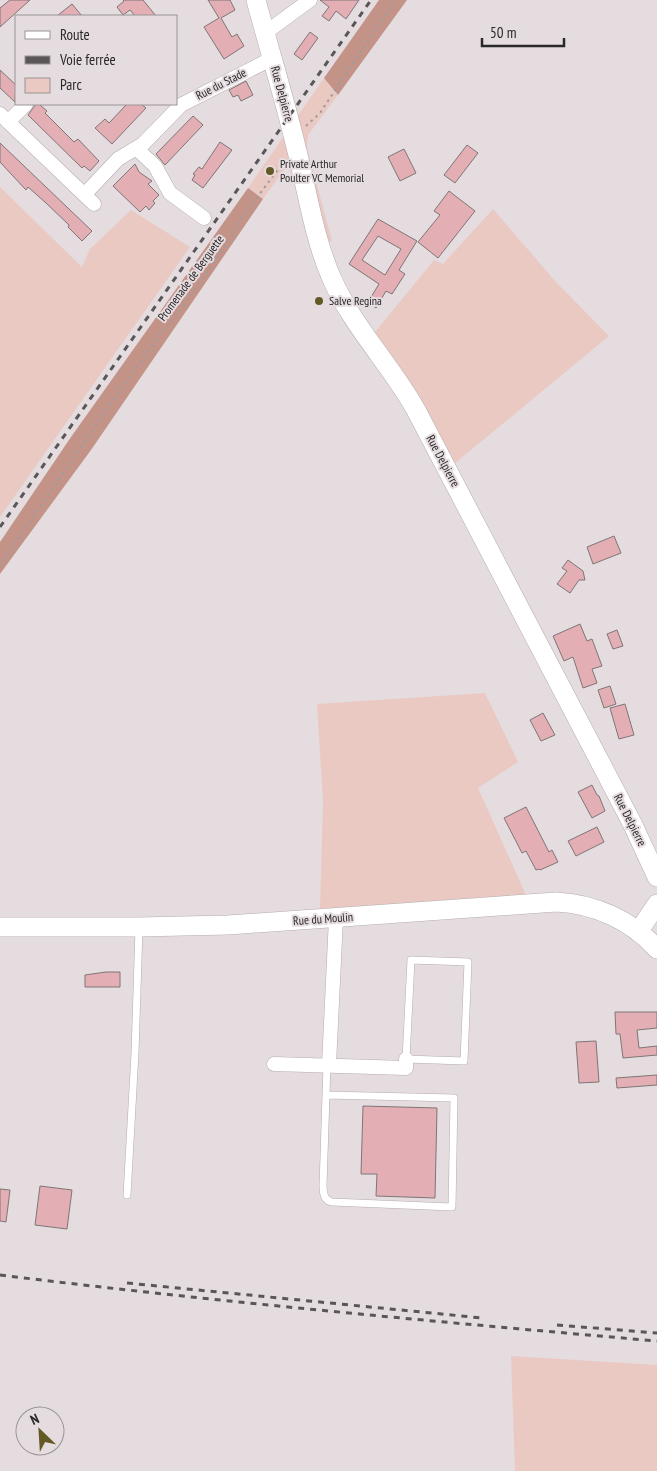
<svg xmlns="http://www.w3.org/2000/svg" width="657" height="1471" font-family="'PT Sans Narrow',sans-serif">
	<style>
		.green { fill: #e9c9c2 }
		.forest { fill: #c39388 }
		.building { fill: #e3afb5; stroke: #7e7576; fill-rule: evenodd }
		.lines { fill: none; stroke-linecap: round; stroke-linejoin: round }
		.lane-casing { stroke: #b5acb0; stroke-width: 8 }
		.street-casing { stroke: #b5acb0; stroke-width: 15 }
		.secondary-casing { stroke: #b5acb0; stroke-width: 20 }
		.path { stroke: #a29b9e; stroke-width: 2; stroke-dasharray: 2.5 4; stroke-linecap: butt }
		.lane { stroke: #fff; stroke-width: 7 }
		.street { stroke: #fff; stroke-width: 14 }
		.secondary { stroke: #fff; stroke-width: 19 }
		.rail { stroke: #5a5657; stroke-width: 3; stroke-dasharray: 6 6; stroke-linecap: butt }
		.poi-dot { fill: #625925; stroke: #e5dce0; stroke-width: 2 }
		.labels { text-anchor: middle; stroke-width: 4; stroke-linejoin: round; paint-order: stroke }
		.street-label { font-size: 12px; fill: #2a2728; stroke: #e5dce0 }
		.poi-label { font-size: 12px; fill: #2a2728; stroke: #e5dce0; text-anchor: start }
	</style>
	<rect width="100%" height="100%" fill="#e5dce0"/>
	<!-- green -->
	<path class="green" d="M324,78L338,95L308,135L307,148L332,241L312,247L295,183L288,164L263,199L248,188Z
		M0,187L82,267L90,249L131,210L190,247L0,517Z
		M493,209L556,282L609,336L454,464L405,403L359,340L375,332L434,260L443,264Z
		M485,693L518,762L478,788L526,895L320,909L323,801L317,704Z
		M511,1356L657,1365V1471H515Z"/>
	<!-- forest -->
	<path class="forest" d="M379,0H407L338,95L324,78Z
		M248,188L263,199L91,450L0,574V542L71,437Z"/>
	<!-- building -->
	<path class="building" d="M10,0H30L0,27V8Z
		M123,0H143L156,16H135L130,10L123,15L117,7L124,1Z
		M208,0H230L235,10L221,18L232,37L237,34L244,46L224,59L204,27L219,18Z
		M320,0H359L346,19L336,11L329,21L322,16L329,7Z
		M72,4L82,16H57Z
		M310,32L318,38L302,60L294,54Z
		M0,70L16,85L15,102L0,88Z
		M246,81L253,95L241,101L238,95L233,97L229,90Z
		M36,104H39L47,111L45,113L74,142L78,139L99,161L90,171L84,166L82,168L28,115Z
		M127,104H141L146,108L112,144L95,128L105,119L109,123Z
		M193,116L203,125L165,165L156,154Z
		M220,142L232,150L203,188L192,180L195,175L193,174L199,167L202,169Z
		M0,143L92,231L82,241L68,227L69,225L46,203L28,187L26,190L0,162Z
		M467,145L478,153L455,183L444,175Z
		M404,149L416,173L400,181L388,157Z
		M135,164L139,172L152,181L148,184L159,195L153,201L155,203L149,210L146,206L140,212L113,186Z
		M449,191L475,211L438,258L418,242L440,215L434,211Z
		M378,219L417,241L399,270L405,274L392,294L386,291L376,308L368,302L379,284L349,264ZM378,236L401,249L385,275L362,260Z
		M614,536L621,553L593,564L587,547Z
		M568,560L583,571L585,580H579L570,593L557,584L567,571L562,568Z
		M580,624L587,641L592,639L602,666L592,669L597,683L583,688L573,657L564,661L553,636Z
		M617,630L623,646L613,649L607,634Z
		M610,686L616,704L604,708L598,690Z
		M625,704L634,735L619,739L610,708Z
		M543,713L555,735L541,741L530,720Z
		M592,785L597,795L599,796L605,811L592,818L578,792Z
		M526,807L549,852L552,850L558,862L540,870L539,869L536,870L526,851L522,853L504,818Z
		M597,827L604,842L576,856L568,841Z
		M106,972H120V987H85V975Z
		M615,1012H657V1028L637,1030L639,1048L657,1046V1055L623,1058L620,1034H616Z
		M596,1041L599,1082L579,1083L576,1042Z
		M657,1075V1085L617,1088L616,1078Z
		M363,1106L437,1108L435,1198L376,1196L377,1174H361Z
		M40,1186L72,1190L67,1229L35,1225Z
		M0,1189L10,1190L6,1222L0,1221Z"/>
	<g class="lines">
		<defs>
			<path id="lane" d="M411,960L468,962L464,1061L406,1059Z
				M327,1095L454,1098L452,1207L332,1202C324,1201 323,1193 323,1186L327,1065
				M127,1195L135,1053L139,928"/>
			<path id="street" d="M265,33L310,0
				M0,114L94,204
				M8,122L26,104
				M137,149L155,166L170,193L204,218
				M85,194L118,159L143,144L181,105L273,58
				M274,1064L406,1068V1059
				M329,1065L336,918"/>
			<path id="secondary" d="M256,0C269,49 284,97 296,147C307,189 314,239 332,279C353,327 391,365 416,410L633,825L657,877
				M0,927H139L228,925L556,902C595,904 631,920 657,949
				M638,932L657,904"/>
		</defs>
		<!-- lane casing -->
		<use href="#lane" class="lane-casing"/>
		<!-- street casing -->
		<use href="#street" class="street-casing"/>
		<!-- secondary casing -->
		<use href="#secondary" class="secondary-casing"/>
		<!-- path -->
		<path class="path" d="M306,126L320,113L395,0
			M0,566L100,419L161,333L176,316L205,275L225,247L241,219L285,160"/>
		<!-- lane -->
		<use href="#lane" class="lane"/>
		<!-- street -->
		<use href="#street" class="street"/>
		<!-- secondary -->
		<use href="#secondary" class="secondary"/>
		<!-- rail -->
		<path class="rail" d="M0,527L371,0
			M0,1275C219,1302 438,1322 657,1341
			M127,1283L482,1318
			M557,1325L657,1333"/>
	</g>
	<!-- markers -->
	<g class="poi-dot">
		<circle cx="270" cy="171" r="5"/>
		<circle cx="319" cy="301" r="5"/>
	</g>
	<g class="labels">
		<!-- street labels -->
		<g class="street-label">
			<text transform="translate(221 84) rotate(-27)" y="4">Rue du Stade</text>
			<text transform="translate(282 94) rotate(75)" y="4">Rue Delpierre</text>
			<text transform="translate(191 278) rotate(-54)" y="4">Promenade de Berguette</text>
			<text transform="translate(443 461) rotate(62)" y="4">Rue Delpierre</text>
			<text transform="translate(630 820) rotate(63)" y="4">Rue Delpierre</text>
			<text transform="translate(323 919) rotate(-4)" y="4">Rue du Moulin</text>
		</g>
		<!-- poi labels -->
		<g class="poi-label">
			<text x="280" y="168">Private Arthur<tspan x="280" dy="14">Poulter VC Memorial</tspan></text>
			<text x="329" y="305">Salve Regina</text>
		</g>
	</g>
	<!-- legend -->
	<rect x="15" y="15" width="162" height="90" fill="#e5dce0" stroke="#9a9496"/>
	<rect x="25" y="31" width="25" height="8" fill="#ffffff" stroke="#9a9496"/>
	<text x="60" y="40" font-size="15" fill="#2a2728">Route</text>
	<rect x="25" y="56" width="25" height="8" fill="#5a5657" stroke="#9a9496"/>
	<text x="60" y="65" font-size="15" fill="#2a2728">Voie ferrée</text>
	<rect x="25" y="78" width="25" height="15" fill="#e9c9c2" stroke="#9a9496"/>
	<text x="60" y="90" font-size="15" fill="#2a2728">Parc</text>
	<!-- north arrow -->
	<g transform="translate(40 1431) rotate(335)"><circle r="24" fill="#e5dce0" stroke="#9a9496"/>
	<path d="M0-4L9 19L0 12L-9 19Z" fill="#625925"/>
	<text y="-8" font-size="14" font-weight="bold" text-anchor="middle" fill="#2a2728">N</text>
	</g>
	<!-- scale -->
	<path d="M482 38v8h82v-8" fill="none" stroke="#2a2728" stroke-width="2.5"/>
	<text x="490" y="38" font-size="15" fill="#2a2728" stroke="#e5dce0" stroke-width="4" paint-order="stroke">50 m</text>
</svg>
